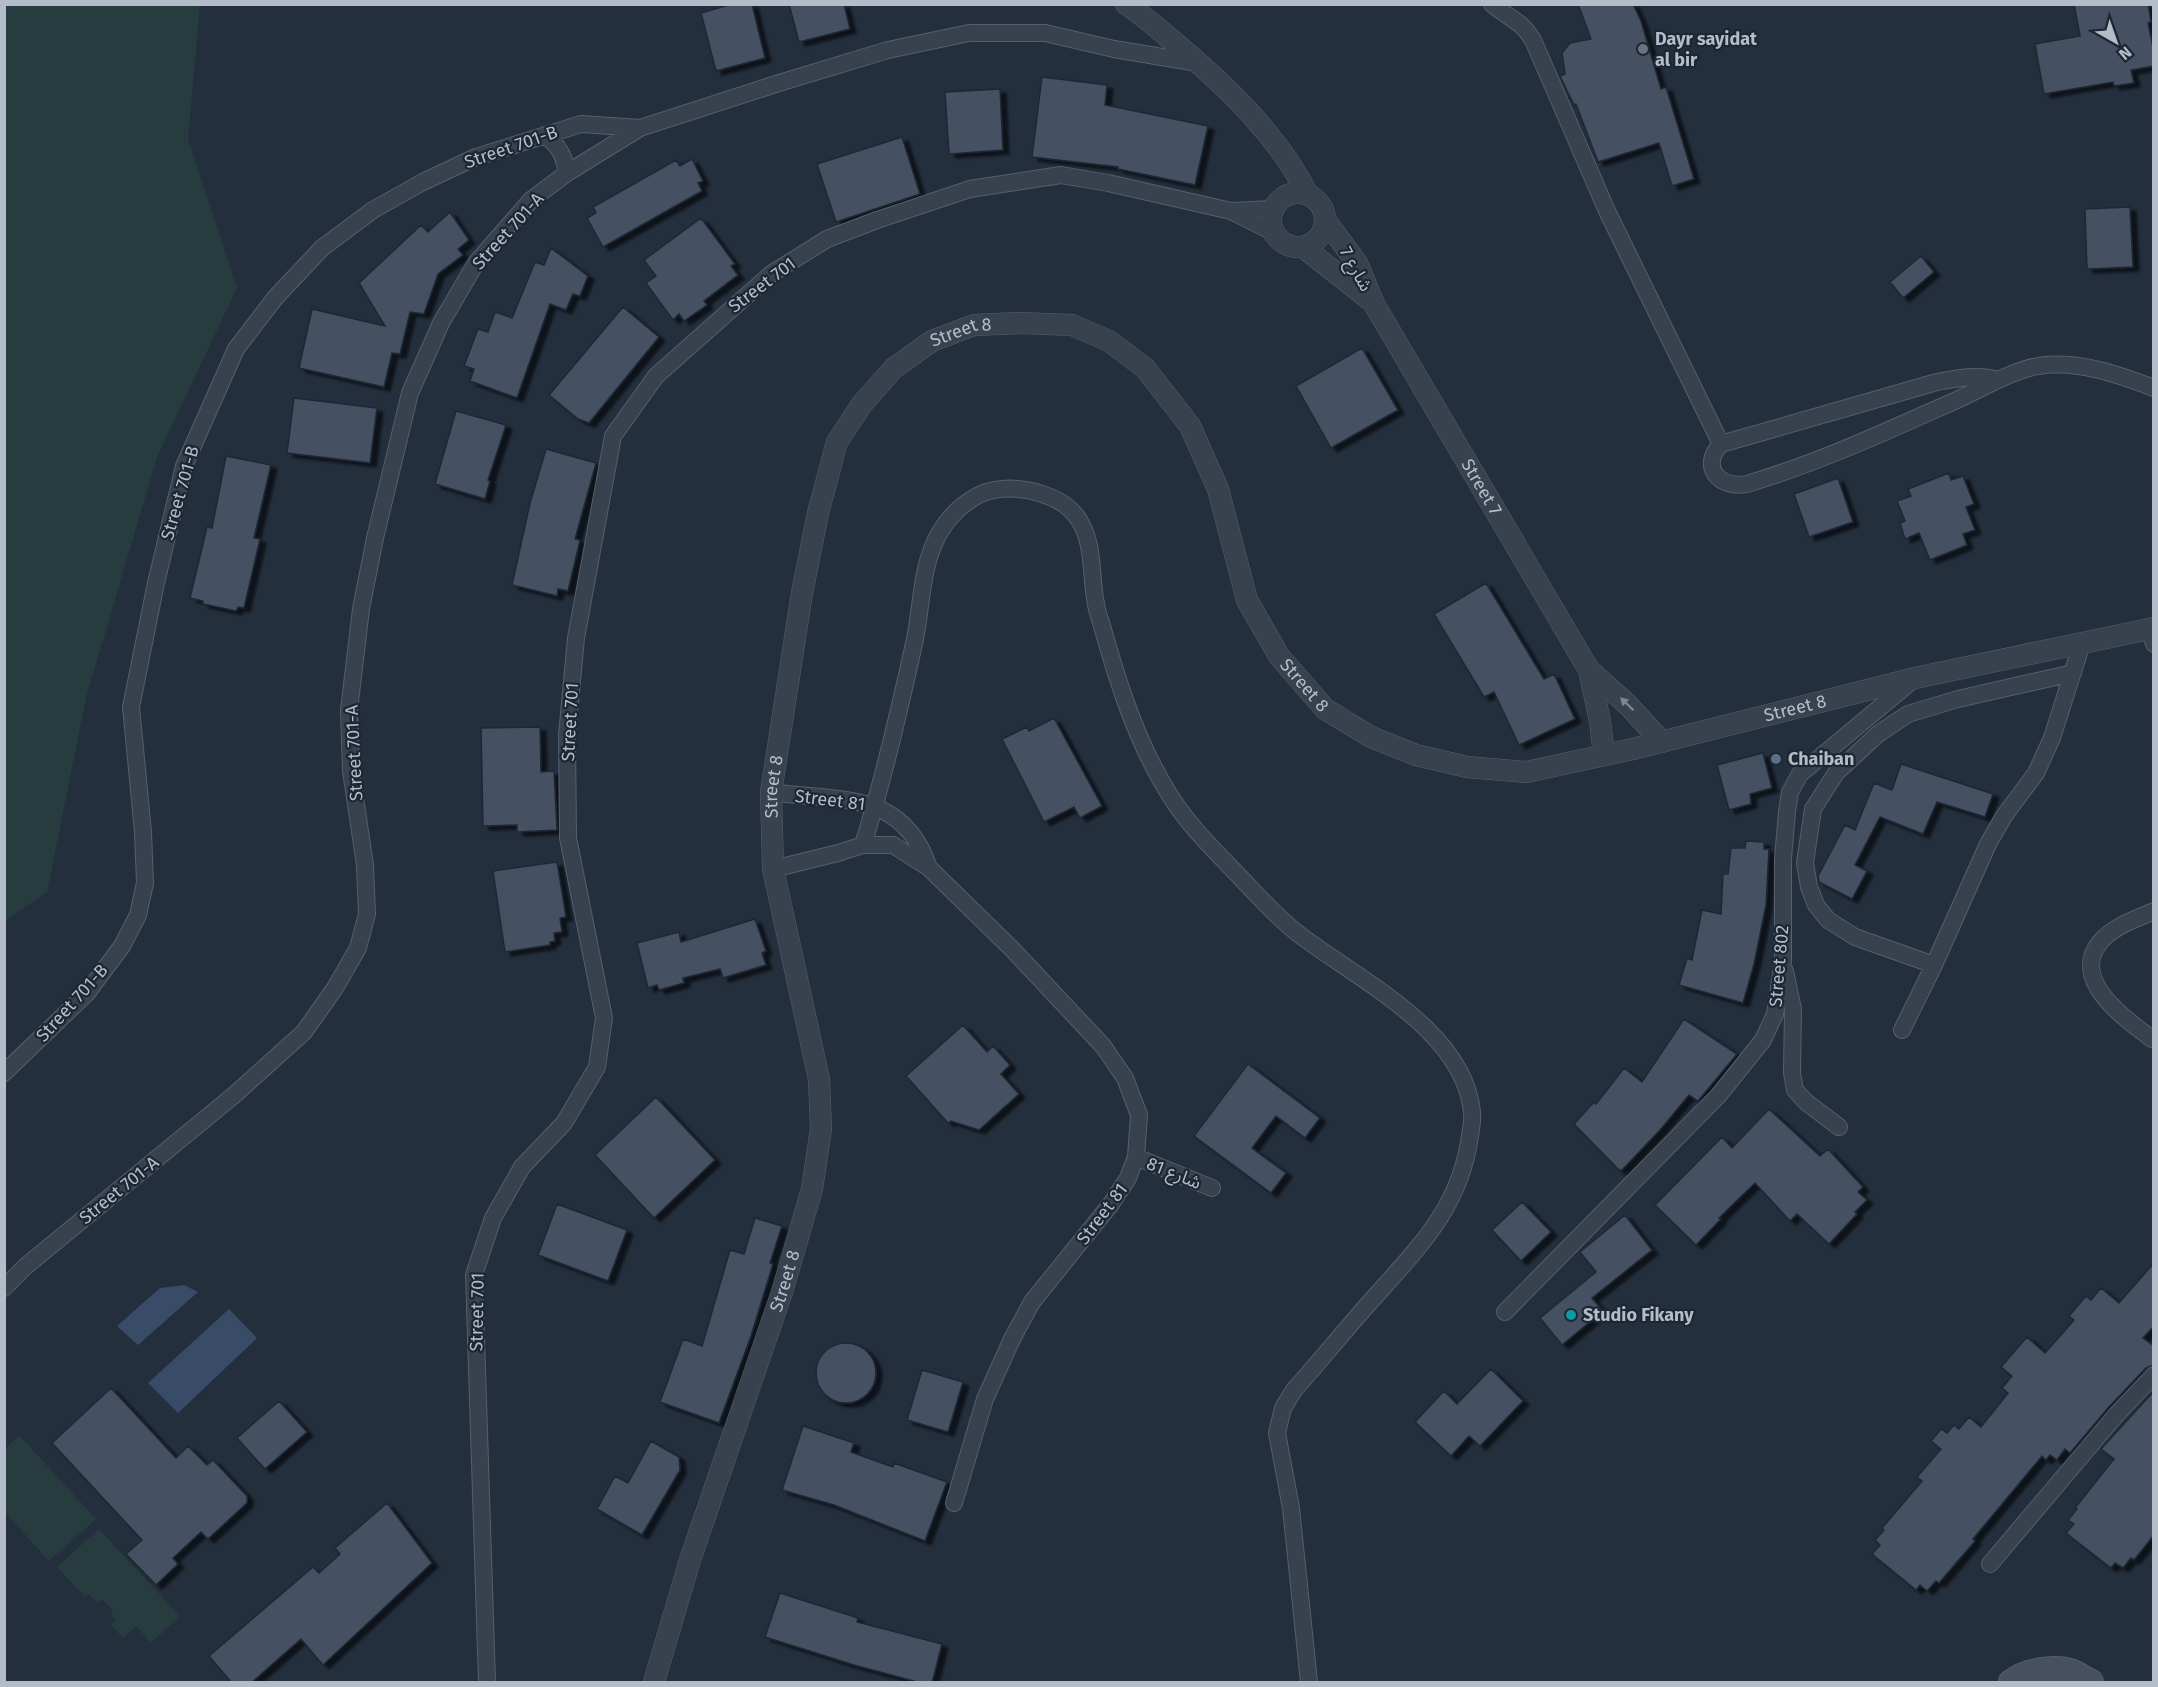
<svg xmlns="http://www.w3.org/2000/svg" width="2158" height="1687" font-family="'Fira Sans','Noto Sans Arabic',sans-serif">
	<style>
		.green { fill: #263c3f }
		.water { fill: #394c67 }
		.building { fill: #455162; stroke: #1f2835; stroke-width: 1.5; filter: url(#shadow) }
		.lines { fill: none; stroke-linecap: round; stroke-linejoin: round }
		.minor-casing { stroke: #565f6c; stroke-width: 18 }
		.tertiary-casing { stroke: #565f6c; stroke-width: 22 }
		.secondary-casing { stroke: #565f6c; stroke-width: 26 }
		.minor { stroke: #38414e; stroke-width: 16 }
		.tertiary { stroke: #38414e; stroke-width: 21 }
		.secondary { stroke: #465061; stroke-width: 24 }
		.oneway { fill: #7c8592 }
		.worship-dot { fill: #6b7280; stroke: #1d2633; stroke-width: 2 }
		.service-dot { fill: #5c6f8a; stroke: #1d2633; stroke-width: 2 }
		.culture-dot { fill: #0f9aa8; stroke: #1d2633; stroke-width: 2 }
		.labels { text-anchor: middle; stroke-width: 4.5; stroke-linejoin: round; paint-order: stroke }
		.poi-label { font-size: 18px; font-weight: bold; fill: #b4bcc9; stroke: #1d2633; text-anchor: start }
		.street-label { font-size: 18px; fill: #b4bcc9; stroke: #1d2633 }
	</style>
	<defs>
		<filter id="shadow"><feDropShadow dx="6" dy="4" stdDeviation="1.5" flood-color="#0009"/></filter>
	</defs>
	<rect width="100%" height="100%" fill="#242f3e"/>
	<!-- green -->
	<path class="green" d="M5,4L200,5L188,139L237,288L157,457L86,698L47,892L5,921Z
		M19,1435L96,1519L49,1561L5,1512V1449Z
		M99,1529L180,1616L151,1643L136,1626L123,1638L111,1625L116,1619L111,1614L113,1611L102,1599L97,1603L89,1594L85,1597L57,1567Z"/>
	<!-- water -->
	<path class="water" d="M184,1285L198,1292L138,1345L117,1326L160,1288Z
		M229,1309L257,1338L178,1413L148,1383Z"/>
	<!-- building -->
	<path class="building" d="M732,4H752L765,58L716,71L701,13Z
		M789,4H844L850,29L799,42Z
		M1578,4H1633L1641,21L1661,89L1666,87L1694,179L1672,186L1659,143L1598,162L1576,104L1574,105L1560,76L1565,74L1562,53L1570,43L1591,39Z
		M2074,4H2148L2151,22L2148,23L2154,52V66L2131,70L2134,83L2114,86L2113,82L2044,94L2035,44L2080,36Z
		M1042,77L1107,85L1105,105L1208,126L1195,185L1118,169V167L1032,157Z
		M1000,89L1003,150L949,154L945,92Z
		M902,137L920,194L836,222L817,164Z
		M692,159L703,181L698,183L702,191L603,247L587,218L596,213L593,207L676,160L680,166Z
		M2130,207L2133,267L2087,269L2085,209Z
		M450,212L469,240L458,249L463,255L438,274L424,314L410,312L400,354L392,353L384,387L299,368L312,309L385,326L359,283L421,225L428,232Z
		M701,218L735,264L731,266L738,275L704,301L707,305L684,321L679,314L673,320L646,283L656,276L644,260Z
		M551,248L588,276L580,296L573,294L566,310L550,304L517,398L470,381L474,369L464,366L478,329L488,332L495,312L512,318L535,262L544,265Z
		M1921,256L1934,272L1903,298L1890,282Z
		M623,307L659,337L589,423L578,419L549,395Z
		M1362,348L1398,410L1331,448L1296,386Z
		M294,398L377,408L370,463L287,453Z
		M456,411L506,425L488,480L490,481L485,499L435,484Z
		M546,449L596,463L575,539L580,540L568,591L558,589L557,596L512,585L530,503Z
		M226,456L271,465L254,538L260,539L244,608L238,607L236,611L203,604V601L190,598L207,527L212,528Z
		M1949,473L1951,480L1963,476L1974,504L1966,507L1975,530L1963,534L1967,545L1930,560L1919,533L1905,539L1900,523L1905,521L1897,501L1911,496L1908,489Z
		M1838,478L1853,522L1809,537L1794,494Z
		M1486,583L1544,679L1554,674L1575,719L1519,745L1494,692L1484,697L1434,614Z
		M1054,718L1102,806L1080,818L1074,807L1044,822L1002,739L1027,727L1029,731Z
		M540,727L541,772L554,771L557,830L517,832V825L483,826L481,728Z
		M1763,753L1772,788L1750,794L1751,804L1729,810L1717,765Z
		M1901,764L1993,794L1985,817L1937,802L1923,834L1880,817L1855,865L1867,871L1852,899L1819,882L1818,876L1845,825L1855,830L1874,783L1892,790Z
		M1746,841L1764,842V849H1769L1766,905L1754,964L1743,1003L1679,985L1687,958L1692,960L1702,910L1721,914L1723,874H1728L1731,848H1745Z
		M557,862L566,917L560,918L562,932L554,933L555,941L550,942V945L505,952L493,871Z
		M755,919L766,951L762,953L766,965L723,978L720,969L683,978L684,983L659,990L657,985L648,988L637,943L679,932L681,942Z
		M1684,1019L1737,1054L1698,1101L1689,1095L1660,1130L1622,1170H1619L1574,1124L1594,1102L1596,1104L1624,1068L1642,1082Z
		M963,1025L987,1052L993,1046L1010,1065L1001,1074L1019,1094L979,1130L951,1121L948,1123L906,1076Z
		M1248,1064L1320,1118L1305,1138L1276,1116L1252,1148L1286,1173L1271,1193L1194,1136Z
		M656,1097L715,1160L654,1218L595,1155Z
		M1769,1109L1820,1156L1828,1149L1863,1187L1858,1192L1867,1200L1855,1212L1857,1214L1829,1244L1797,1214L1790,1221L1755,1183L1719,1218L1721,1219L1696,1245L1655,1205L1722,1137L1732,1148Z
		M1522,1202L1551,1232L1521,1261L1492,1230Z
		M557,1204L627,1230L608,1281L538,1255Z
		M1625,1215L1652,1250L1592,1298L1603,1311L1562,1345L1540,1318L1596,1272L1580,1252Z
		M755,1218L782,1226L770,1263L773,1264L751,1336L719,1423L660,1402L683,1339L702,1346L730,1250L744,1254Z
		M2154,1263V1326L2143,1338L2154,1346V1365L2146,1368L2108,1408L2070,1453L2065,1449L2057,1460L2050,1455L2046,1460L2042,1456L1973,1539L1975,1541L1939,1583L1936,1581L1927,1591L1920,1585L1916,1590L1872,1554L1880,1545L1875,1540L1884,1530L1882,1528L1922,1481L1917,1477L1941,1449L1931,1441L1941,1429L1947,1433L1954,1425L1959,1429L1969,1417L1981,1427L2008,1393L2002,1388L2012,1376L2001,1367L2027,1337L2045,1353L2074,1320L2069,1316L2086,1296L2091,1300L2101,1288L2119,1303Z
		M816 1373a30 30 0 1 1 60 0a30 30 0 1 1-60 0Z
		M1491,1369L1523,1401L1480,1446L1469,1436L1451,1456L1415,1422L1444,1391L1457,1404Z
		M922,1370L963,1382L948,1432L907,1420Z
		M111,1388L176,1458L188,1446L207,1465L213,1460L247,1496V1503L208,1539L201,1532L173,1558L178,1564L156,1585L126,1554L142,1540L52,1443Z
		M2154,1391V1535L2134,1560L2131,1558L2123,1568L2115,1563L2111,1568L2066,1533L2074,1524L2068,1520L2077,1509L2075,1508L2114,1459L2101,1449Z
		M279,1401L307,1432L265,1469L237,1438Z
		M803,1426L854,1443L851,1452L893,1467L894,1463L947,1482L925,1541L834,1505L782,1490Z
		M651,1441L679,1457L680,1470L642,1535L597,1509L615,1476L628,1483Z
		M387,1503L432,1563L323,1665L301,1639L251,1683H232L209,1656L313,1567L319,1573L340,1554L335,1548Z
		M780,1593L858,1618L857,1622L942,1644L932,1683H921L854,1665L765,1637Z"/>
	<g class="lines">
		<defs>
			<path id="minor" d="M1492,4C1509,19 1520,19 1533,40L1607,211L1721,444
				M545,135C559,146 564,155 567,173
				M1232,211L1273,209
				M1999,380C1978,374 1958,378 1937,382L1721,444C1700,466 1718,489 1747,484C1817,463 1883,433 1950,403C1976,392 2010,371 2038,366C2078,360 2117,374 2154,388
				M2149,629L2154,644
				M771,792C838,802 903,789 929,868
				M863,845C884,777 900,708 915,639C922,604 921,564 940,532C951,513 972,494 994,490C1022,485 1064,495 1079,520C1095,545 1090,576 1096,604C1097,612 1100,619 1102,626C1118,683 1137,743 1169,794C1188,825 1215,851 1240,877C1258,896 1276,916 1296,932C1356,979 1464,1029 1472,1112C1473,1120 1471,1128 1470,1136C1460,1209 1417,1249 1371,1301C1345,1330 1320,1361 1294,1390L1283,1408L1277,1433L1291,1508L1309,1682
				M773,869L838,853L863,845H893L929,868L1012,949L1103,1046L1125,1078L1139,1115L1136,1157L1128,1178L1111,1204L1032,1302L1012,1339L985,1399L954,1503
				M1934,965L1855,937L1828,920L1816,905L1809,887L1805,863L1813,809L1836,773L1878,734L1908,714L1958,699L2073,673
				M1785,971L1793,1009L1792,1073L1795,1090L1806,1102L1839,1127
				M1902,1030L1934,965L1988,844L2004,816L2036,773L2052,738L2082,643
				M2152,1039C2125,1019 2068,979 2101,941C2114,926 2136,919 2154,911
				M4,1073L87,993L122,946L138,915L145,883L143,832L131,707L156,583L184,466L236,349L275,298L322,248L373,210L423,182L476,157L581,124L640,128
				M1136,1157L1212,1188
				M4,1288L26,1266L233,1096L304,1032L335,988L358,948L367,914L365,865L351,771L349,710L361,609L375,538L410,393L441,323L476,263L531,200L567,173L640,128L779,83L888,50L969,33H1045L1114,49L1198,63
				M1505,1312L1718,1096L1763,1040L1775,1014L1783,961V858L1787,812L1790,792L1800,774L1914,679
				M1990,1564L2116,1415L2154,1375
				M487,1682L474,1275L493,1218L522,1167L564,1123L597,1067L604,1018L568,838L567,735L576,638L613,436L656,376L771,274L827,239L877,220L970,189L1061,175L1108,183L1231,211L1273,232"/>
			<g id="tertiary">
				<path d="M1126,4C1146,17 1163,33 1181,48C1229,89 1278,136 1307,193"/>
				<circle cx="1298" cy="220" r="27"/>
				<path id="s1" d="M1326,221L1357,263L1374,304L1589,670L1627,704L1662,742"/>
				<path d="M1303,247L1369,299"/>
				<path d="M1589,670L1600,721L1604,755"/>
				<path id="s2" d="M654,1682L690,1560L782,1292L812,1189L821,1129L819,1079L773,869L771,792L802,593L818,513L837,442L862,404L894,368L932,341L974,325L1021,323L1072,325L1109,341L1145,368L1190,426L1218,489L1247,600L1279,656L1325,709L1371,737L1416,755L1467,767L1526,772L1633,749L1915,678L2154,628"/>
			</g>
			<path id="secondary" d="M2011,1682C2025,1671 2052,1666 2070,1671C2077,1673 2085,1679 2091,1682"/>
		</defs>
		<!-- minor casing -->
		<use href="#minor" class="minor-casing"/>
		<!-- tertiary casing -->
		<use href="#tertiary" class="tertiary-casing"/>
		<!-- secondary casing -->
		<use href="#secondary" class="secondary-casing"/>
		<!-- minor -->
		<use href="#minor" class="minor"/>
		<!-- tertiary -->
		<use href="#tertiary" class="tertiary"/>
		<!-- secondary -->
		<use href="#secondary" class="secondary"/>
	</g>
	<!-- one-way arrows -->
	<defs><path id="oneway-solid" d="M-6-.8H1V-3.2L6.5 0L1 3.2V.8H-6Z" transform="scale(1.5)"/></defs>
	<use class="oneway" href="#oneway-solid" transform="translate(1627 704) rotate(-136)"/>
	<!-- markers -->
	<circle class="worship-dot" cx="1643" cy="49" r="6"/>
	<circle class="service-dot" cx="1776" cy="759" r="6"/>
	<circle class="culture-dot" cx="1571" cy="1315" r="6"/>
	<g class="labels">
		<!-- poi labels -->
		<g class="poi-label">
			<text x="1655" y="45">Dayr sayidat<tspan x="1655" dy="21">al bir</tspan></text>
			<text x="1788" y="765">Chaiban</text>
			<text x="1583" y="1321">Studio Fikany</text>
		</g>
		<!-- street labels -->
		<g class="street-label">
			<text transform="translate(511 147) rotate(-19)" y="6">Street 701-B</text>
			<text transform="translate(508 231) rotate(-48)" y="6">Street 701-A</text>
			<text transform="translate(1356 269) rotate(61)" y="6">شارع 7</text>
			<text transform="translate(762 285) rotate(-37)" y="6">Street 701</text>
			<text dy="6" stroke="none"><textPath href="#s2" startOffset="1448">Street 8</textPath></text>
			<text dy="6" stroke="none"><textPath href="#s1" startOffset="309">Street 7</textPath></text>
			<text transform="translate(180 493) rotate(-74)" y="6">Street 701-B</text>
			<text dy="6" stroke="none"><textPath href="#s2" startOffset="2006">Street 8</textPath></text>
			<text dy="6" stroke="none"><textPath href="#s2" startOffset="2528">Street 8</textPath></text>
			<text transform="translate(570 722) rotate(-87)" y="6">Street 701</text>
			<text transform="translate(354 753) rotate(-93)" y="6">Street 701-A</text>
			<text dy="6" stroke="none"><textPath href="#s2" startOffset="926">Street 8</textPath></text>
			<text transform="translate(830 800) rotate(7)" y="6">Street 81</text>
			<text transform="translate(1779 966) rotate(-85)" y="6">Street 802</text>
			<text transform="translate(72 1003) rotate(-48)" y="6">Street 701-B</text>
			<text transform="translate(1174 1173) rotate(22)" y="6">شارع 81</text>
			<text transform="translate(119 1190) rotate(-39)" y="6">Street 701-A</text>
			<text transform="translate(1102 1214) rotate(-53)" y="6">Street 81</text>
			<text dy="6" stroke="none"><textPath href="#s2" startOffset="422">Street 8</textPath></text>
			<text transform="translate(477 1312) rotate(-89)" y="6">Street 701</text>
		</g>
	</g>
	<!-- border -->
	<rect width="2158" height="1687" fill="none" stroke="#b4bcc9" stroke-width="12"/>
	<!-- north arrow -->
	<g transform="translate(2116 42) rotate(140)" stroke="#1d2633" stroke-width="4.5" paint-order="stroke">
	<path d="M0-4.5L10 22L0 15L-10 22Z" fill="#b4bcc9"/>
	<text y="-9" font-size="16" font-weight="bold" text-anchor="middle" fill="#b4bcc9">N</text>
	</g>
</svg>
